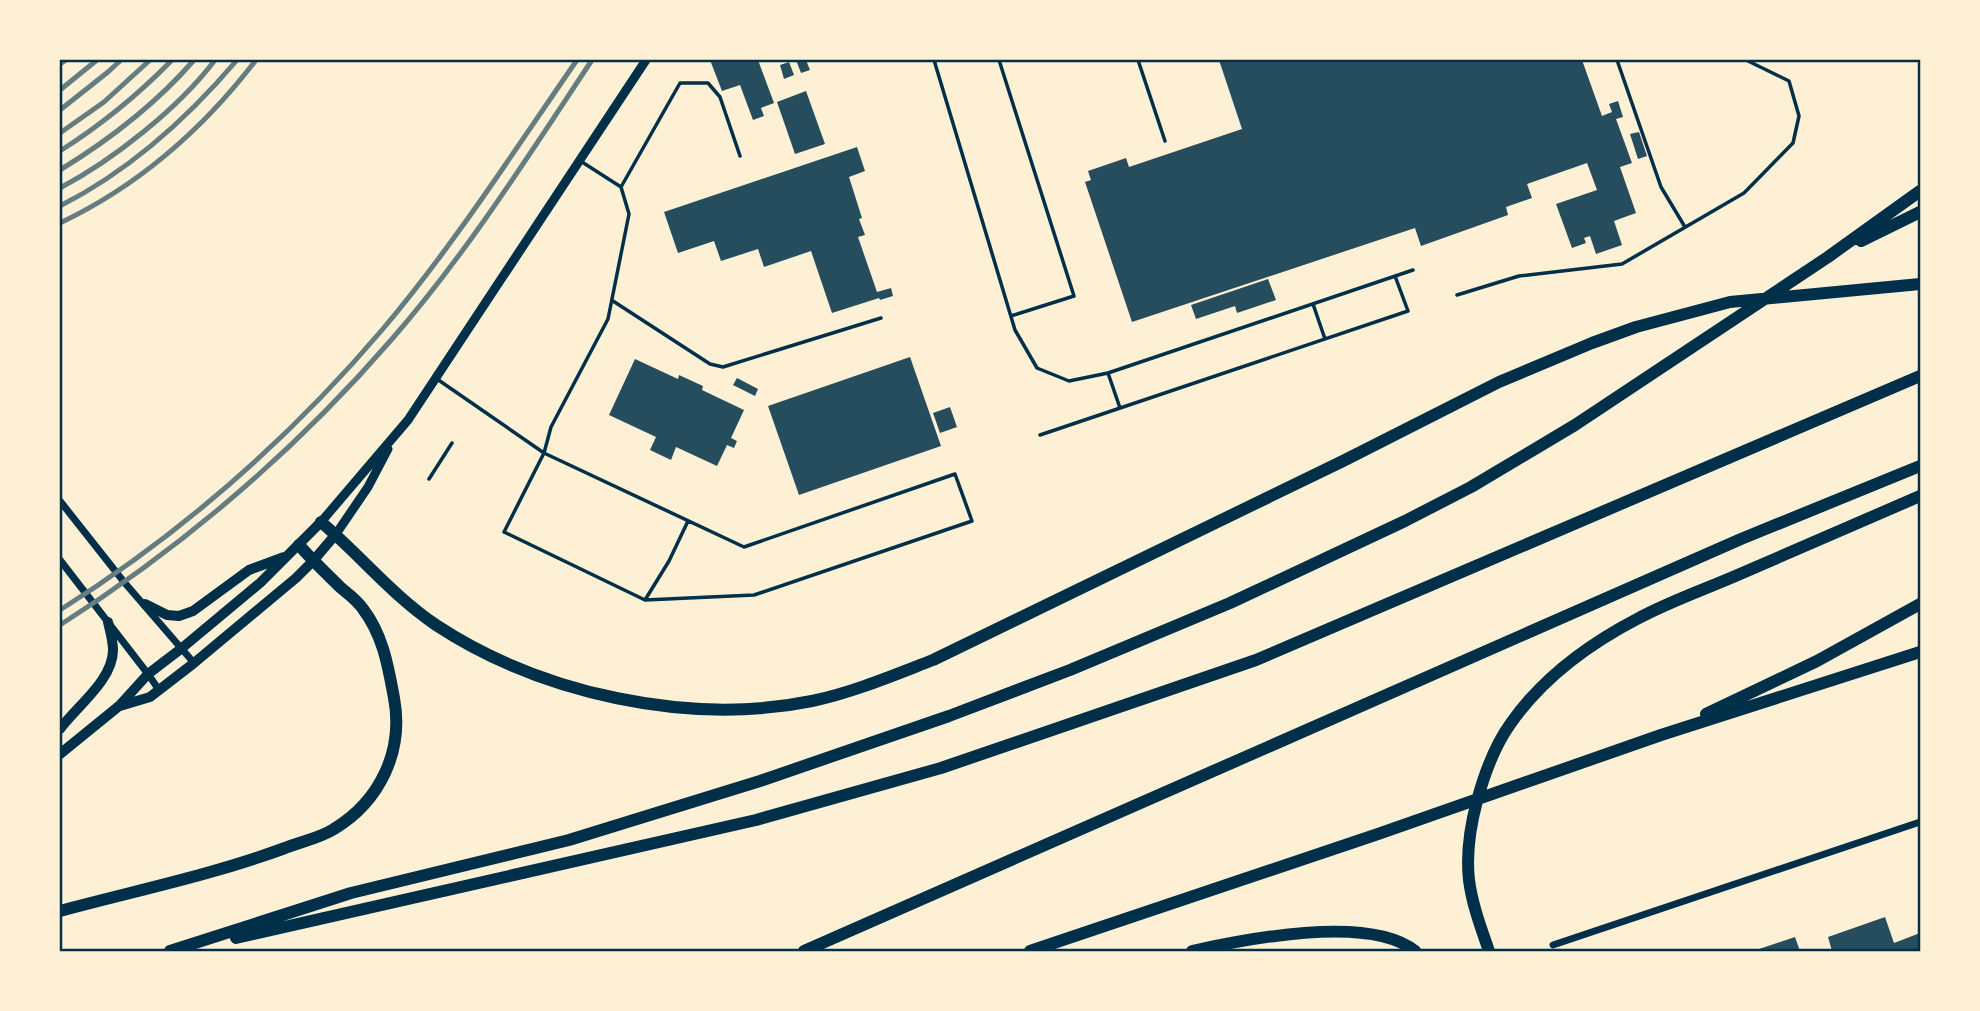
<svg xmlns="http://www.w3.org/2000/svg" width="1980" height="1011" font-family="'Sofia Sans Condensed',sans-serif">
	<style>
		.building { fill: #264d5e }
		.lines { fill: none; stroke-linecap: round; stroke-linejoin: round }
		.service { stroke: #003049; stroke-width: 3.5 }
		.minor { stroke: #003049; stroke-width: 7 }
		.tertiary { stroke: #003049; stroke-width: 9 }
		.secondary { stroke: #003049; stroke-width: 10 }
		.motorway { stroke: #003049; stroke-width: 12 }
		.rail { stroke: #657d81; stroke-width: 5 }
		.neatline { fill: none; stroke: #003049; stroke-width: 2.5 }
	</style>
	<rect width="100%" height="100%" fill="#fdf0d5"/>
	<!-- building -->
	<path class="building" d="M710,60H758L774,103L761,108L764,116L753,120L740,85L722,91Z
		M796,60H806L810,70L801,73Z
		M1219,60H1582L1602,116L1612,112L1609,104L1618,101L1623,117L1616,119L1632,163L1620,167L1636,213L1614,221L1622,245L1596,254L1590,236L1584,238L1586,243L1572,248L1556,204L1597,190L1587,163L1527,184L1532,198L1506,207L1508,215L1421,246L1415,228L1132,322L1085,182L1091,180L1088,171L1126,158L1129,167L1242,129Z
		M789,62L794,75L784,79L780,65Z
		M806,91L825,144L795,154L777,102Z
		M1639,132L1647,156L1638,159L1630,134Z
		M857,147L865,171L849,177L862,218L859,219L865,235L858,237L877,292L891,288L893,296L880,300L879,298L832,313L811,251L764,267L758,249L721,261L714,241L678,253L664,212Z
		M1268,279L1276,300L1237,313L1235,306L1196,319L1191,305Z
		M910,357L941,446L799,495L768,406Z
		M635,359L678,379L679,375L703,386L702,390L744,410L731,438L737,441L734,448L727,445L717,466L676,447L671,460L650,450L656,437L609,415Z
		M737,378L758,389L755,396L733,385Z
		M950,407L957,427L940,433L933,413Z
		M1885,917L1894,943L1920,933V951H1832L1828,937Z
		M1795,937L1800,951H1753Z"/>
	<g class="lines">
		<!-- service -->
		<path class="service" d="M934,60L1015,330L1037,368L1069,381L1108,373L1413,270
			M999,60L1074,296L1011,316
			M1138,60L1165,141
			M1617,60L1661,187L1685,227
			M582,162L621,187
			M1457,295L1519,276L1622,264L1744,193L1793,143L1799,116L1789,81L1746,60
			M613,301L710,364L723,367L881,318
			M1313,304L1325,339
			M1108,373L1120,408
			M437,379L544,453L504,532L645,600
			M1040,435L1408,311L1395,276
			M429,479L452,443
			M688,521L669,561L645,600L754,595L972,521L955,474L744,547L544,453L551,427L608,319L629,214L621,187L680,83H708L720,97L740,156"/>
		<!-- minor -->
		<path class="minor" d="M60,501L124,582L194,663
			M60,560L148,674L159,690
			M1553,945L1920,822"/>
		<!-- tertiary -->
		<path class="tertiary" d="M321,522L408,420L646,60
			M336,534L368,487L388,449"/>
		<!-- secondary -->
		<path class="secondary" d="M145,604L167,615L179,616L193,611L249,570L284,557
			M120,706L150,697L194,663L296,578L313,561L336,534
			M60,729C77,706 113,680 113,650C113,641 110,631 108,622
			M60,754L119,706L148,674L182,648L260,583L321,522"/>
		<!-- motorway -->
		<path class="motorway" d="M1861,241L1920,212
			M321,522C360,555 393,596 436,625C541,694 689,726 812,701C854,692 894,675 933,660L1343,461L1499,382L1592,343L1636,327L1730,302L1920,284
			M1706,714L1817,661L1920,604
			M60,911C134,891 212,875 285,848C300,842 320,838 334,829C380,801 404,751 394,698C388,666 383,635 363,609C357,600 348,594 340,587C326,573 312,560 299,545
			M236,938L756,820L941,768L1256,660L1920,376
			M170,951L351,893L569,840L760,781L949,716L1070,670L1230,603L1405,521L1471,487L1575,425L1828,257L1920,191
			M804,951L1741,539L1920,466
			M1030,951L1378,834L1661,735L1920,652
			M1192,951C1246,939 1369,914 1415,951
			M1489,951C1481,928 1472,904 1469,880C1466,853 1470,827 1477,801C1484,775 1495,745 1511,723C1542,679 1589,644 1637,619C1670,601 1706,589 1740,574C1800,548 1860,522 1920,496"/>
		<!-- rail -->
		<path class="rail" d="M60,64L66,60
			M60,90L97,60
			M60,110L108,72L121,60
			M60,133L104,102L150,60
			M60,151C101,125 138,95 172,60
			M60,170C109,140 156,104 194,60
			M60,188C113,160 179,108 215,60
			M60,206C129,171 187,119 237,60
			M60,223C138,186 204,128 256,60
			M60,610C181,534 289,439 382,330C454,245 514,151 577,60
			M60,625C184,546 295,451 392,339C467,253 529,155 592,60"/>
	</g>
	<!-- border -->
	<rect width="1980" height="1011" fill="none" stroke="#fdf0d5" stroke-width="122"/>
	<rect x="61" y="61" width="1858" height="889" class="neatline"/>
</svg>
